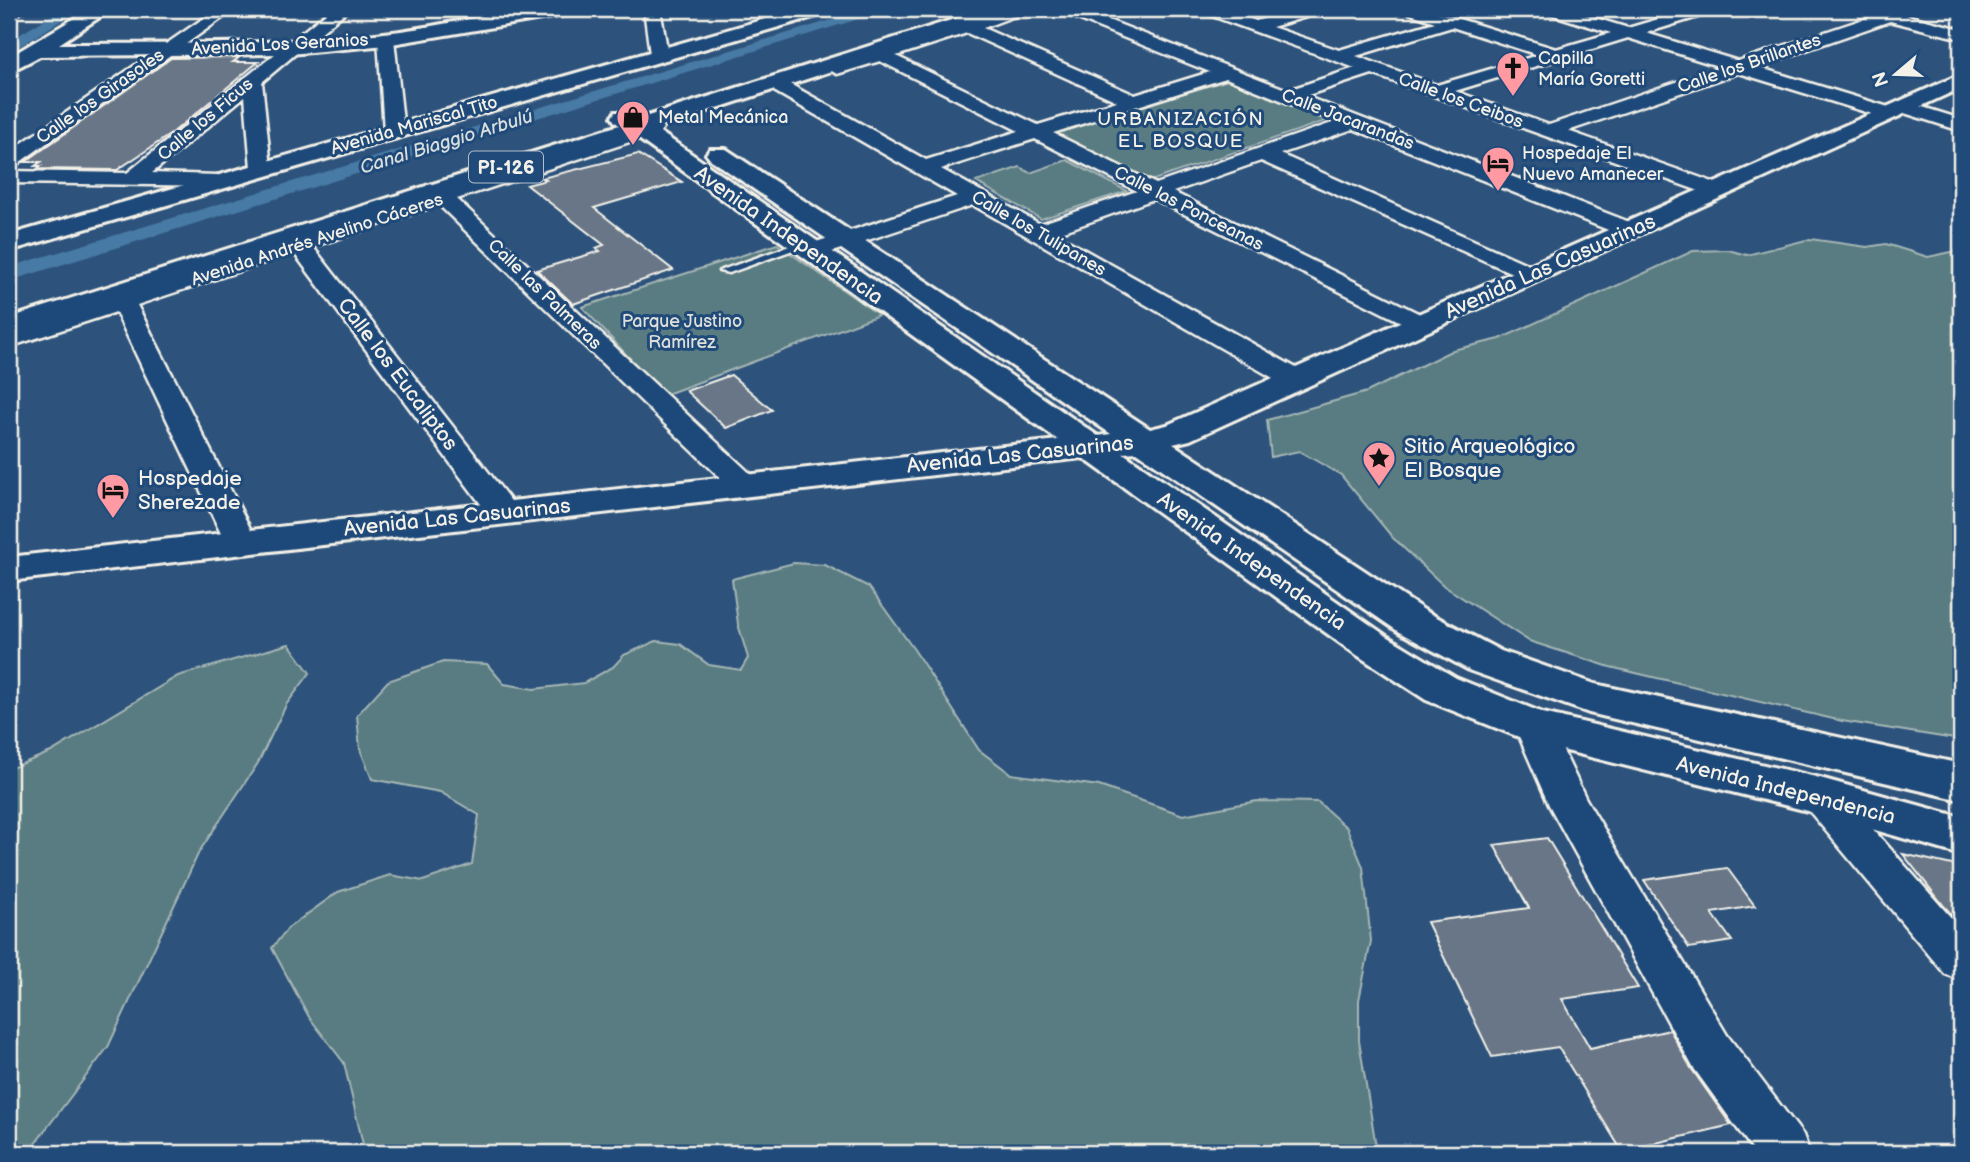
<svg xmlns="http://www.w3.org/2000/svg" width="1970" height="1162" font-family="'Balsamiq Sans',sans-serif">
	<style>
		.green { fill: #587b81; stroke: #a6b6b4; stroke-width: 2 }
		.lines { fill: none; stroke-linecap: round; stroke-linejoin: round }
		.canal { fill: #477aa4; fill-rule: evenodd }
		.building { fill: #677687; stroke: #f4f1e8; stroke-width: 2 }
		.lane-casing { stroke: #f4f1e8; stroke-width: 5 }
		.street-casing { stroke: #f4f1e8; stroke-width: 5 }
		.secondary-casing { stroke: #f4f1e8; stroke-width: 6 }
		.highway-casing { stroke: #f4f1e8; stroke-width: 6 }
		.lane { fill: #1f4a7a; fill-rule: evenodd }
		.street { fill: #1f4a7a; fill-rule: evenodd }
		.secondary { fill: #1f4a7a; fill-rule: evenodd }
		.highway { fill: #1f4a7a; fill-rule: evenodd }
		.labels { text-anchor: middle; stroke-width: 6; stroke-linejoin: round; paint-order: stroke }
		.far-street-label { font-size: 18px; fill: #f4f1e8; stroke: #1f4a7a }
		.far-poi-label { font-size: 18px; fill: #f4f1e8; stroke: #1f4a7a; text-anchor: start }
		.far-park-label { font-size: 18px; fill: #dddfd9; stroke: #1f4a7a }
		.far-neighbourhood-label { font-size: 19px; letter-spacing: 2px; fill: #f4f1e8; stroke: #1f4a7a }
		.far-water-label { font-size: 19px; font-style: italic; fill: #dadfde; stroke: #1f4a7a }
		.shield { fill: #1f4a7a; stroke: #b4bfc7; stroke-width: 2 }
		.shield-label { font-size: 19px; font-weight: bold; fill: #f4f1e8 }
		.street-label { font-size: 21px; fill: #f4f1e8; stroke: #1f4a7a }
		.poi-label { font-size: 21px; fill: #f4f1e8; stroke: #1f4a7a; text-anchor: start }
	</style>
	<rect width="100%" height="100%" fill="#2d537d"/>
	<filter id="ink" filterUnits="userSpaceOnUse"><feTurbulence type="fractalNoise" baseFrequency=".0143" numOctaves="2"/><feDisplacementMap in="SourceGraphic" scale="14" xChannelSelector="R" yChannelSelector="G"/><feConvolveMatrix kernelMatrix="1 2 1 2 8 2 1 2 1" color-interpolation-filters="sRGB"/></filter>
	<g filter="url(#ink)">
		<!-- green -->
		<path class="green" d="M1228,80L1328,120L1142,184L1046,134Z
			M1067,160L1127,191L1041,219L976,182L1020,167L1030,173Z
			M1810,239L1867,247L1886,244L1928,257L1961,250V740L1842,721L1610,667L1529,641L1444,586L1393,538L1341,475L1299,451L1271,457L1267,420L1367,392L1453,350L1500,339L1693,251L1728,250L1747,255Z
			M777,244L879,315L664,395L582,307Z
			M794,563L825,565L869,587L915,651L979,750L1011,774L1099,786L1183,815L1257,801L1318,802L1347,828L1363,867L1371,941L1359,1000V1041L1377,1153H365L344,1063L309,1017L272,948L288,928L338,892L390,875L423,881L472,864L479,815L440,792L372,779L360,749L357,715L388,681L443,662L487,664L504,684L534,689L584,683L613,667L624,655L656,641L680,644L709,665L741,670L748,658L738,624L732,579Z
			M289,644L310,673L286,705L258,763L199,852L108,1047L28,1153H9V769L51,752L178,676Z"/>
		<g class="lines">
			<!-- canal -->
			<path class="canal" d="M62,9H80L9,53V41Z
				M868,9H891L9,281V267Z"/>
		</g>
		<!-- building -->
		<path class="building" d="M240,57L233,62H258L171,134L117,170L37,169L41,166H35L41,162H25L171,58Z
			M638,154L682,182L594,208L673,270L573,304L537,270L600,251L596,248L604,245L527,185L546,180L542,178Z
			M731,375L772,410L726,428L686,391Z
			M1547,838L1638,988L1562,999L1590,1048L1670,1030L1691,1068L1731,1125L1622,1151L1558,1047L1492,1057L1427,922L1529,908L1494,845Z
			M1903,854L1961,867V925L1944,906Z
			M1727,868L1755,906L1712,913L1732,941L1689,948L1644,880Z"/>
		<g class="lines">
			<defs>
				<path id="lane" d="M798,243L807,245L729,273L719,271Z"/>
				<path id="street" d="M217,9H235L16,165L9,167V152Z
					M331,9H349L262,82L271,168L268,172H254L251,168L245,96L152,173L217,175L228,181L225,186L9,183V171L127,173Z
					M644,9H660L668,54L665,58L659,59L650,54Z
					M1009,9H1033L983,28L1135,95L1210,72L1060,12L1058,9H1080L1288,90L1355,68L1201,12L1199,9H1222L1256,21L1300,9H1325L1323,12L1272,27L1339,50L1435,22L1405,12L1403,9H1427L1556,49L1611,33L1544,12L1542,9H1566L1628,28L1692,9H1716L1714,12L1646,33L1738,61L1894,9H1917L1906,15L1961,29V39L1890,21L1757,67L1895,109L1896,103L1903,101L1961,119V131L1898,111L1896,117H1882L1739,73L1568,131L1724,186L1727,191L1724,196L1716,197L1372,74L1305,96L1637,225L1640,230L1637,235H1621L1353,129L1280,154L1538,269L1542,274L1538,279L1530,281L1261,161L1173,192L1430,319L1434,324L1430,329L1421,332L1154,199L1056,234L1307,374L1311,380L1307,386H1287L973,205L820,256H804L800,251L804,246L957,196L774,91L772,87L774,83H788L926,160L1019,131L880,61L837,74L828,69L831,65ZM1452,27L1538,55L1437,85L1356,56ZM967,33L1117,101L1038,125L896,56ZM1628,38L1721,67L1549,125L1455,91ZM1226,78L1335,122L1156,184L1053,133ZM1035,139L1137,191L1040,224L941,169Z
					M386,34L394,39L404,131L394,137L384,131L378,39Z
					M653,122L660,124L663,128L660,132L457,199L756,479L760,485L756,491L745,494L734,491L439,205L313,247L514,505L519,512L514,519L503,522L492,519L294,253L137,305L257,542L252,549L241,552L230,549L225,542L116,312L9,347V331L109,298L107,293L110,288L119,286L130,291L285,241L282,236L285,231L293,229L304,235L428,195L424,190L427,185L435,184L446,189Z
					M1534,713L1547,717L1586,799L1727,1035L1803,1135L1810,1153H1755L1693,1067L1549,805L1515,727L1521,717Z
					M1820,780L1834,785L1961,929V980L1945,974L1806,807L1800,796L1806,785Z"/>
				<path id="secondary" d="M9,9H26L9,19Z
					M90,9H112L59,44C168,43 277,46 384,33C448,26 510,6 574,9L565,15L386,45L290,54L40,56L9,72V57Z
					M800,9H829L827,13L9,251V235Z
					M1961,74V88L1190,440L1173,444L1427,612L1501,651L1595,684L1961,764V800L1589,713L1471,671L1399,632L1137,452L1123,453L1385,635L1456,678L1543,713L1820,778L1961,817V855L1820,814L1534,743L1426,700L1357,655L1083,458L9,581V557L1058,440L615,122L612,117L615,112H631L1098,436L1111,434L710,159L706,154L710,149H726L1150,429L1167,425Z"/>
				<path id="highway" d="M986,9H1013L1011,13L9,337V318Z"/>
			</defs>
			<!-- lane casing -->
			<use href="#lane" class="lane-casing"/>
			<!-- street casing -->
			<use href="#street" class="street-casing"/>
			<!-- secondary casing -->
			<use href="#secondary" class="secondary-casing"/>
			<!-- highway casing -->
			<use href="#highway" class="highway-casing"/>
			<!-- lane -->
			<use href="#lane" class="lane"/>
			<!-- street -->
			<use href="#street" class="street"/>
			<!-- secondary -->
			<use href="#secondary" class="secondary"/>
			<!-- highway -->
			<use href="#highway" class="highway"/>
		</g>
	</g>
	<!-- icons -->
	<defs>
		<symbol id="church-pin" viewBox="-11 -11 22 30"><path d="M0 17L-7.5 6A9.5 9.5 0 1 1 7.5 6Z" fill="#ff9aa2" stroke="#1f4a7a"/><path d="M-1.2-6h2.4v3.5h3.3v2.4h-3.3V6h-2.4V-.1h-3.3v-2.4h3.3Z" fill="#111"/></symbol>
		<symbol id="shop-pin" viewBox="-11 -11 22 30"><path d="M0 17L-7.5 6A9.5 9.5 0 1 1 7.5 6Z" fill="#ff9aa2" stroke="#1f4a7a"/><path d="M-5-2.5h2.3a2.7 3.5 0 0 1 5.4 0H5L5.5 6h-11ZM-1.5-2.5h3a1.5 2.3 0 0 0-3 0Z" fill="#111"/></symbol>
		<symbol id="hotel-pin" viewBox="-11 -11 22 30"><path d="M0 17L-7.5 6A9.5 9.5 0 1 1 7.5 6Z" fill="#ff9aa2" stroke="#1f4a7a"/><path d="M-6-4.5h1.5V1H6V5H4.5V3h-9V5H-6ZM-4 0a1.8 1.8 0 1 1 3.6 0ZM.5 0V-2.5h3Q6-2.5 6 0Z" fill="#111"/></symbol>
		<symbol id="sight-pin" viewBox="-11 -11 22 30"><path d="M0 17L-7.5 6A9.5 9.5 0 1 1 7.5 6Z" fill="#ff9aa2" stroke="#1f4a7a"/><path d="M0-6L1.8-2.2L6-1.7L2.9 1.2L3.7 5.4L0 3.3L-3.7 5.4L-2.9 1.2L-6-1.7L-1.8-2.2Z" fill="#111"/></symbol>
	</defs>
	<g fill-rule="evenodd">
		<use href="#church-pin" x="1494" y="49" width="38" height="52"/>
		<use href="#shop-pin" x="614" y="98" width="38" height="52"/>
		<use href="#hotel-pin" x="1479" y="144" width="38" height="52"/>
		<use href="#sight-pin" x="1360" y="439" width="38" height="52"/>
		<use href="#hotel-pin" x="94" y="471" width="38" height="52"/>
	</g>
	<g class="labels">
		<!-- far-street labels -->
		<g class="far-street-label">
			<text transform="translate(280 44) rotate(-3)" y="6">Avenida Los Geranios</text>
			<text transform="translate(1749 63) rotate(-19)" y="6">Calle los Brillantes</text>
			<text transform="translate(100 96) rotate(-35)" y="6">Calle los Girasoles</text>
			<text transform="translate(1461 100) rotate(20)" y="6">Calle los Ceibos</text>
			<text transform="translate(205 119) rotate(-40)" y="6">Calle los Ficus</text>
			<text transform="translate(1348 119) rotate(21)" y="6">Calle Jacarandas</text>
			<text transform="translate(414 125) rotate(-16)" y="6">Avenida Mariscal Tito</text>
			<text transform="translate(1189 208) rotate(27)" y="6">Calle las Ponceanas</text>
			<text transform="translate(1039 233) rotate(30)" y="6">Calle los Tulipanes</text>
			<text transform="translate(317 239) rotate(-18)" y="6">Avenida Andrés Avelino Cáceres</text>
			<text transform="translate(545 294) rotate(44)" y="6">Calle las Palmeras</text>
		</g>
		<!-- far-poi labels -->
		<g class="far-poi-label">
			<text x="1538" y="64">Capilla<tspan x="1538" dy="21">María Goretti</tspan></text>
			<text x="658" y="123">Metal Mecánica</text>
			<text x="1522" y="159">Hospedaje El<tspan x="1522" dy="21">Nuevo Amanecer</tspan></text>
		</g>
		<!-- far-park labels -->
		<g class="far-park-label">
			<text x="682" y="327">Parque Justino<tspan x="682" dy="21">Ramírez</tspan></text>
		</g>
		<!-- far-neighbourhood labels -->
		<g class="far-neighbourhood-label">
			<text x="1181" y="125">URBANIZACIÓN<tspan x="1181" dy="22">EL BOSQUE</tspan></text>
		</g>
		<!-- far-water labels -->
		<g class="far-water-label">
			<text transform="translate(446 141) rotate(-17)" y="7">Canal Biaggio Arbulú</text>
		</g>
		<!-- shield labels -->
		<rect class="shield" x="469" y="151.5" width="74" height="31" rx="5"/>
		<g class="shield-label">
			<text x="506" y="174">PI-126</text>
		</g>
		<!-- street labels -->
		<g class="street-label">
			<text transform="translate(789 235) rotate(35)" y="7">Avenida Independencia</text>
			<text transform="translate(1550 266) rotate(-24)" y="7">Avenida Las Casuarinas</text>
			<text transform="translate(398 374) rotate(53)" y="7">Calle los Eucaliptos</text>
			<text transform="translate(1020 454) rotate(-6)" y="7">Avenida Las Casuarinas</text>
			<text transform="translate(457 517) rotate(-6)" y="7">Avenida Las Casuarinas</text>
			<text transform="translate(1252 561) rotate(35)" y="7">Avenida Independencia</text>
			<text transform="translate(1786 790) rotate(14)" y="7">Avenida Independencia</text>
		</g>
		<!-- poi labels -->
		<g class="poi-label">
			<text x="1404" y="453">Sitio Arqueológico<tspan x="1404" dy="24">El Bosque</tspan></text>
			<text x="138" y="485">Hospedaje<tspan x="138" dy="24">Sherezade</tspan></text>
		</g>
	</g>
	<!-- margin -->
	<rect width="1970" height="1162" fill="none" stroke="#1f4a7a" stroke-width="35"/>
	<rect x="18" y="18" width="1935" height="1127" fill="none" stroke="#f4f1e8" stroke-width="2.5" filter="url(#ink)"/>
	<!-- north arrow -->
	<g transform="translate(1896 74) rotate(251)" stroke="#1f4a7a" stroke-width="5" paint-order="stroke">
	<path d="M0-5L12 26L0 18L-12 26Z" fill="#f4f1e8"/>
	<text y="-10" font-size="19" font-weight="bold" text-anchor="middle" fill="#f4f1e8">N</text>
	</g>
</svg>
